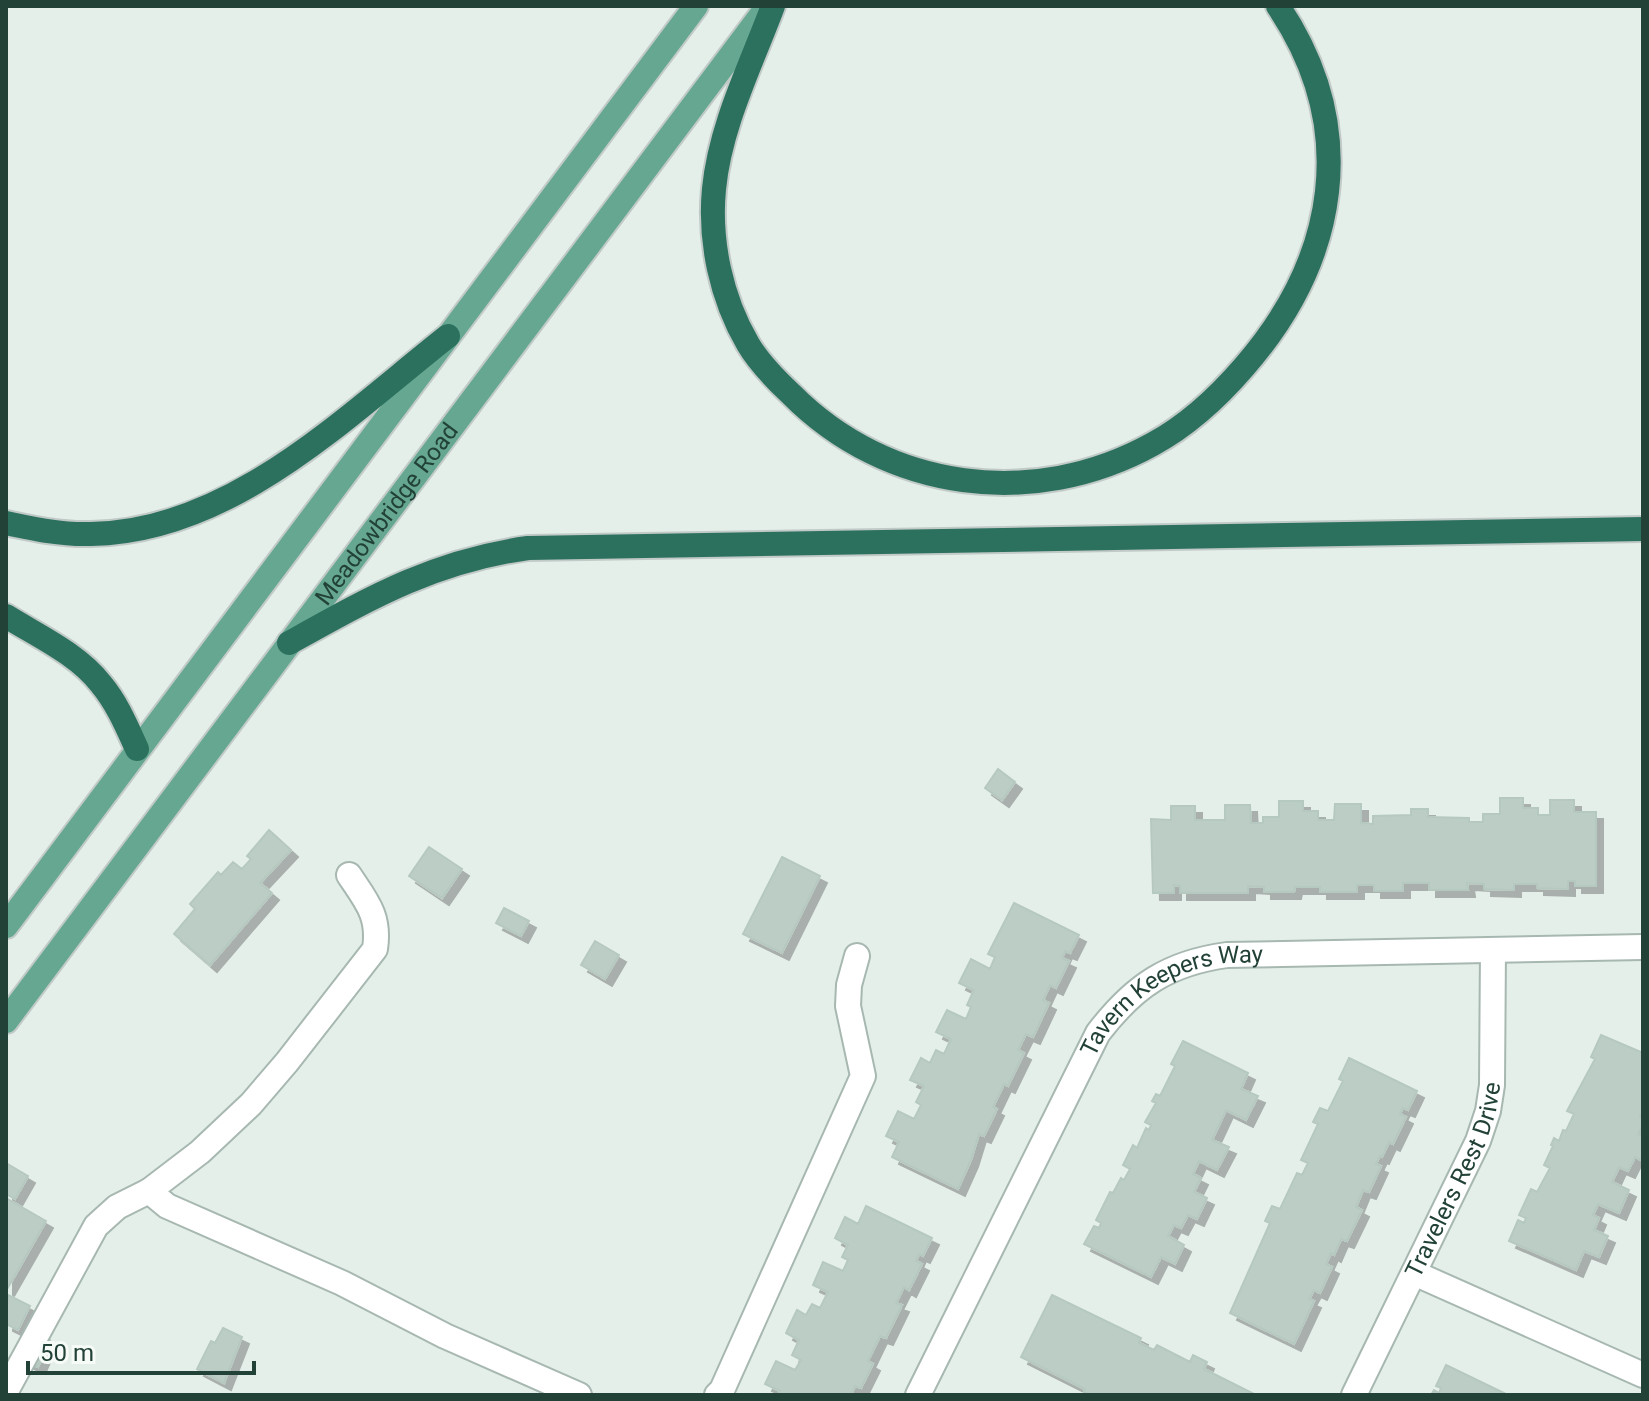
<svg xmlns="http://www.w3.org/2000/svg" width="1649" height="1401" font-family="Roboto,sans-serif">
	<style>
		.building { fill: #bccdc5; stroke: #b6c9c0; stroke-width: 2; filter: url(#shadow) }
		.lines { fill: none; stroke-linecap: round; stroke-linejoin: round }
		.minor-casing { stroke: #a7b8b1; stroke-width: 28 }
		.major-casing { stroke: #c1cac7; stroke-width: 28 }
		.highway-casing { stroke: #c1cac7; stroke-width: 28 }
		.minor { stroke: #fff; stroke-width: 24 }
		.major { stroke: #66a792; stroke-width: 24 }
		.highway { stroke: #2c715e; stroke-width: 24 }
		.labels { text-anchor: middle; stroke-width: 6; stroke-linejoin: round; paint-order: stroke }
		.street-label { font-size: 24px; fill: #224238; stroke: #f6fbf8 }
	</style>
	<defs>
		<filter id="shadow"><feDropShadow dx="7" dy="7" stdDeviation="0" flood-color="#0004"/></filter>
	</defs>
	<rect width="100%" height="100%" fill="#e5efea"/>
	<!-- building -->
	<path class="building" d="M998,769L1015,782L1002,800L985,788Z
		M1500,798H1523V808H1538V815H1550V800H1574V812H1596V886H1575V881H1568V889L1537,888V884H1514V890L1484,889V884L1467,883L1468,890H1429V883H1403V891H1374V885H1357V892H1320V887H1295L1294,892H1264V887L1248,886V893H1180V886L1174,885V893H1153L1151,819L1171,820V806H1195V820H1225V805H1250L1251,823H1263V817H1279V801H1303V811H1318V820H1334L1335,804H1361V823L1373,824V816L1411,815V809H1428V817L1469,818V822H1483V814H1500Z
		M269,830L291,850L260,883L272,893L210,965L174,934L195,909L190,904L218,872L221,875L233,862L242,869L251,859L247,856Z
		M429,847L462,869L442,898L409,876Z
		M782,857L820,876L782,953L743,934Z
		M1014,903L1079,935L1070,953L1065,951L1062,958L1069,961L1056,988L1050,985L1043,1000L1049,1003L1033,1037L1026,1034L1018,1050L1024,1053L1008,1086L1004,1084L993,1107L997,1109L984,1136L979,1134L971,1160L958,1189L892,1157L899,1142L886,1136L898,1111L914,1119L921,1105L916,1102L924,1086L910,1080L921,1058L930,1063L936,1050L944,1054L951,1039L936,1032L947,1010L966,1019L971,1007L967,1005L974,990L959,983L971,959L990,969L995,957L988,954Z
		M504,908L529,921L521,936L496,923Z
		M595,941L619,955L605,979L581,965Z
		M1601,1035L1643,1053V1110L1640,1117L1643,1119V1125L1638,1134L1643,1136V1161L1635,1157L1628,1171L1619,1167L1612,1182L1629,1190L1619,1213L1598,1204L1593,1215L1599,1218L1594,1230L1608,1236L1599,1257L1584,1251L1576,1270L1509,1241L1518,1220L1524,1223L1526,1218L1519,1215L1531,1189L1537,1192L1550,1168L1544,1165L1553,1146L1551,1145L1554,1138L1559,1141L1563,1130L1566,1131L1574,1114L1567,1111L1595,1059L1591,1057Z
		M1183,1041L1248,1073L1241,1089L1258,1096L1246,1120L1226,1110L1212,1140L1229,1147L1217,1170L1199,1161L1193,1174L1201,1178L1194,1192L1207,1198L1197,1219L1188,1215L1181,1228L1174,1225L1168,1236L1184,1245L1175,1264L1161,1257L1151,1277L1084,1244L1094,1226L1099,1228L1101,1223L1096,1220L1110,1192L1113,1193L1121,1178L1124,1180L1130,1169L1123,1165L1133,1145L1137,1148L1146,1128L1149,1130L1151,1125L1145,1122L1156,1103L1152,1101L1156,1094L1160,1096L1175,1066L1171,1064Z
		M1349,1058L1417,1091L1408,1110L1403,1108L1400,1114L1406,1117L1393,1144L1389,1142L1382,1157L1380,1156L1376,1164L1381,1166L1369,1192L1363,1190L1356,1207L1362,1210L1347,1241L1341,1239L1334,1255L1331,1253L1326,1264L1332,1267L1320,1293L1314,1290L1309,1299L1314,1301L1294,1344L1230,1313L1270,1223L1265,1221L1272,1206L1280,1209L1297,1173L1302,1175L1308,1163L1301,1160L1318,1124L1313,1122L1320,1108L1328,1111L1343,1081L1339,1079Z
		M6,1163L28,1176L15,1199L6,1194Z
		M6,1198L46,1221L6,1291Z
		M866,1206L932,1238L923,1256L919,1254L916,1261L922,1264L909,1290L904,1287L896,1303L902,1305L886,1338L880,1336L868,1361L873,1364L861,1388L855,1386L851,1395H778L780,1391L765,1384L776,1361L795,1370L801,1360L792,1355L799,1340L786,1333L797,1310L806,1315L812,1304L820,1308L828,1292L813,1285L823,1262L843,1271L848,1260L842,1257L848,1245L835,1238L845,1217L858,1224Z
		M8,1295L30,1306L18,1330L6,1324Z
		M1052,1295L1141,1338L1139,1343L1154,1350L1157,1345L1190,1362L1193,1355L1207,1362L1204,1369L1256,1395H1090L1084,1392L1085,1389L1021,1357Z
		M223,1328L242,1337L224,1383L197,1369L211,1341L215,1343Z
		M39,1335L50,1340L38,1367L27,1362Z
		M1446,1365L1508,1395H1431L1434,1390L1439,1393L1441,1388L1436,1386Z"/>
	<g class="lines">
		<defs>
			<g id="minor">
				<path d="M149,1191L167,1206L342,1283L445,1336L579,1395"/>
				<path d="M1414,1273L1643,1375"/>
				<path d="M6,1391L96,1226L117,1207L149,1191L200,1152L251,1104L287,1062L375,949C380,916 367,902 349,875"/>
				<path d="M717,1395L722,1390L863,1076L848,1006L849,985L857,956"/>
				<path id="s1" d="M918,1395L1098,1033C1134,986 1168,963 1227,955L1643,947"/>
				<path id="s2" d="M1354,1395L1478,1141L1488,1111L1492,1085L1493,950"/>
			</g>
			<g id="major">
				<path d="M6,926L696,6"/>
				<path id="s3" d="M6,1021L768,6"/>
			</g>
			<path id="highway" d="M773,6C751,65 720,126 714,189C709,241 721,298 748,344C759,363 775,379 791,394C887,491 1034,510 1153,444C1188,425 1219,396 1244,367C1338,259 1360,128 1278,6
				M6,523C34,529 62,535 91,534C231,532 345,417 448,336
				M6,616C38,636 78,654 101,684C117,703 127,727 137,749
				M289,643C370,598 434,561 528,548L1643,529"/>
		</defs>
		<!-- minor casing -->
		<use href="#minor" class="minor-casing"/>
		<!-- major casing -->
		<use href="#major" class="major-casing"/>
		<!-- highway casing -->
		<use href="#highway" class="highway-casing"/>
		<!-- minor -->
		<use href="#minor" class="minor"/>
		<!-- major -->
		<use href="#major" class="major"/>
		<!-- highway -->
		<use href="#highway" class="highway"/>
	</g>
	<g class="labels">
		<!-- street labels -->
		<g class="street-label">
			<text dy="8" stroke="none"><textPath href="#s3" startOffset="634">Meadowbridge Road</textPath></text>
			<text dy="8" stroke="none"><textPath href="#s1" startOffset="488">Tavern Keepers Way</textPath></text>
			<text dy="8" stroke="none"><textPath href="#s2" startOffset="238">Travelers Rest Drive</textPath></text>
		</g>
	</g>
	<!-- border -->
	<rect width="1649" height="1401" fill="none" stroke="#224238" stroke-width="16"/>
	<!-- scale -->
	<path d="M28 1361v12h226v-12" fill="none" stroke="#224238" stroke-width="4"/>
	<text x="40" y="1361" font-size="24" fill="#224238" stroke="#f6fbf8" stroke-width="6" paint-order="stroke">50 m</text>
</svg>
